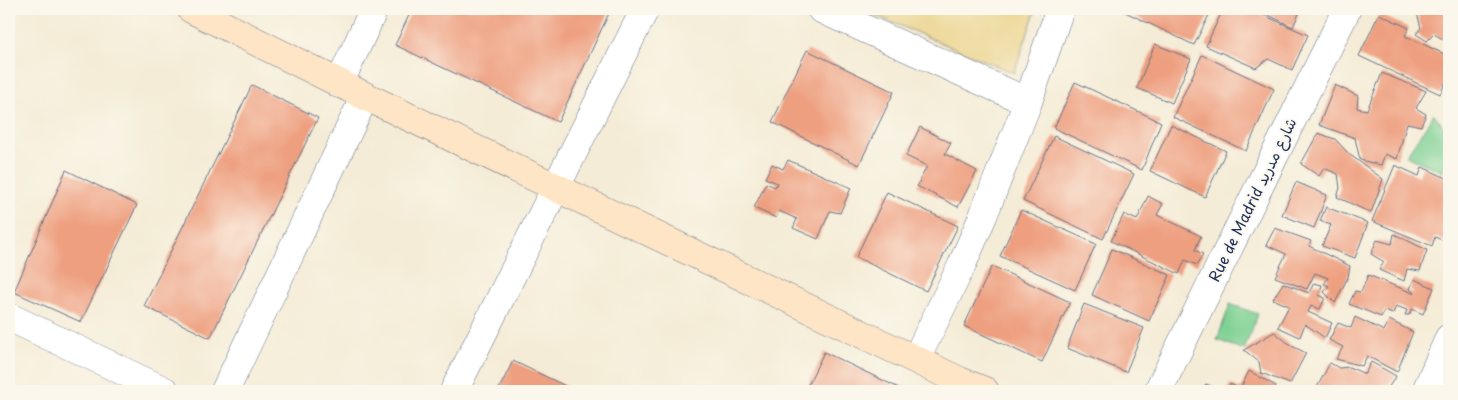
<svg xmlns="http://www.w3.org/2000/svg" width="1458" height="400" font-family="'Playpen Sans','Playpen Sans Arabic',sans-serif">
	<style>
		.green { fill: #7dd092; stroke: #4c8078 }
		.sand { fill: #eeda9e; stroke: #84847e }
		.building { fill: #ee9f7f }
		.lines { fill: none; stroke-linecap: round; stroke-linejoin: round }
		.street-casing { stroke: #677188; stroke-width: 29 }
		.secondary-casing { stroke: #677188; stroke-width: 29 }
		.street { stroke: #fff; stroke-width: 28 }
		.secondary { stroke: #fde5c5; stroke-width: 28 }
		.labels { text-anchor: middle; stroke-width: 4; stroke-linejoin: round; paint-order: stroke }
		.street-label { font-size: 15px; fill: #1b2f5e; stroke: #fbf7ec }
	</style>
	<rect width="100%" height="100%" fill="#fbf7ec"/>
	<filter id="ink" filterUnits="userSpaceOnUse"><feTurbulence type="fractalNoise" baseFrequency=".02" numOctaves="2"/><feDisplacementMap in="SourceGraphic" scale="10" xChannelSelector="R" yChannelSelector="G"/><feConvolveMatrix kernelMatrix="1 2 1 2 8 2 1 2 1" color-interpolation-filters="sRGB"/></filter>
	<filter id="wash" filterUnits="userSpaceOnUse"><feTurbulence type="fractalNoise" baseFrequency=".0096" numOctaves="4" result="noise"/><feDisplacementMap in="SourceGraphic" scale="20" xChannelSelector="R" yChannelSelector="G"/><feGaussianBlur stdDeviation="1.12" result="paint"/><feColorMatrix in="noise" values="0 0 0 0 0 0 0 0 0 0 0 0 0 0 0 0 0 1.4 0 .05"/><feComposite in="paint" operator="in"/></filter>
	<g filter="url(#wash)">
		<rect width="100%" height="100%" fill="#f4ecd6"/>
		<!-- green -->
		<path class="green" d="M1434,114L1449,134L1443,172L1406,156Z
			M1230,304L1258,314L1244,350L1217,340Z"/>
		<!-- sand -->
		<path class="sand" d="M860,9H1036L1014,73Z"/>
		<g id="blocks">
			<!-- building -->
			<path class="building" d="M412,9H611L558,122L395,45Z
				M1119,9H1212L1194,45Z
				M1223,9H1250L1308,35L1292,70L1268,59L1256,68L1206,46Z
				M1256,9H1301L1293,27Z
				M1416,9H1449L1448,42L1434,34L1427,41L1416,34L1421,28Z
				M1379,14L1409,28L1405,36L1449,56V76L1440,94L1359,56Z
				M1155,44L1191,59L1172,103L1137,88Z
				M807,50L894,92L859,165L772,122Z
				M1202,55L1274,89L1246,151L1173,117Z
				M1382,73L1426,91L1416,108L1426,114L1421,126L1407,123L1397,159L1385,154L1381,165L1360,160L1355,138L1319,125L1335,85L1358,96L1357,108L1367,110Z
				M1075,82L1161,122L1142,170L1054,128Z
				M252,85L318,118L210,338L144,306Z
				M1171,125L1226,151L1205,197L1150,171Z
				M920,127L951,143L945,154L977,171L958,207L917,186L927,166L906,156Z
				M1318,133L1335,139L1349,154L1383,179L1371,213L1337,197L1340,188L1338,174L1324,168L1319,176L1301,164Z
				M1054,136L1134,174L1103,239L1023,201Z
				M788,160L851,188L840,213L830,211L818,239L793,228L797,219L779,211L776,218L754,208L766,183L775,187L777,183L765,178L772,164L783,169Z
				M1395,165L1419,176L1422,167L1449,179V228L1444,241L1435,237L1432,246L1372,221Z
				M66,170L137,205L81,322L14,292Z
				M1296,182L1327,195L1314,228L1282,215Z
				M887,192L958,226L926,291L856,257Z
				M1148,196L1163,204L1157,215L1201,236L1195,250L1203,254L1197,265L1185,260L1179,274L1111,241L1124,214L1137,220Z
				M1326,207L1368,223L1355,258L1322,246L1331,225L1320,221Z
				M1021,210L1096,244L1075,290L1000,256Z
				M1275,228L1311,241L1309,246L1350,266L1348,277L1335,303L1324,292L1329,286L1324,284L1328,278L1315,273L1307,289L1275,277L1286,254L1266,245Z
				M1394,234L1427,250L1420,271L1407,269L1404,281L1379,270L1384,262L1371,254L1377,240L1392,244Z
				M1112,249L1170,275L1149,321L1092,295Z
				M992,266L1070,302L1042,362L964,326Z
				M1368,275L1415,294L1410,289L1414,279L1434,288L1423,314L1412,309L1409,315H1405L1407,310L1396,306L1393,314L1384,311L1381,317L1349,304L1355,291L1361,292Z
				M1283,283L1309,293L1314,283L1322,285L1319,295L1325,298L1320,309L1311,306L1308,312L1332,323L1325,338L1305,324L1300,337L1278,327L1289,306L1273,299Z
				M1084,304L1144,328L1126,372L1067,348Z
				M1355,317L1384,331L1389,320L1413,332L1397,372L1367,356L1362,366L1336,359L1343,347L1329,340L1338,323L1351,328Z
				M1274,332L1292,346L1306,353L1290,384L1261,373L1259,362L1244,350Z
				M824,352L901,389L900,391H805Z
				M513,361L576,391H498Z
				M1371,362L1396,376L1386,391H1315L1330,363L1339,368L1349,367L1365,374Z
				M1249,371L1276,386L1274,391H1227L1230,384L1240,389Z
				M1206,384L1223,391H1203Z"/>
		</g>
	</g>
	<g filter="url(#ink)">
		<use href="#blocks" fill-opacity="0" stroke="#677188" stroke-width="1"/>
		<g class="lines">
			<defs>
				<path id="street" d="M821,9L1028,102
					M339,84L374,9
					M9,317L165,391
					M916,359L961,267L983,216L1028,102L1060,9
					M225,391L365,96
					M454,391L645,9
					M1158,391L1347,9
					M1426,391L1449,338"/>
				<path id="secondary" d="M191,9L365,96L960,381L985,391"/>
			</defs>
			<!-- street casing -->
			<use href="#street" class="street-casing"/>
			<!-- secondary casing -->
			<use href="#secondary" class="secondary-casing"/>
			<!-- street -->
			<use href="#street" class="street"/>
			<!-- secondary -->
			<use href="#secondary" class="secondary"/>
		</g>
	</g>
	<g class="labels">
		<!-- street labels -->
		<g class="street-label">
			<text transform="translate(1253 200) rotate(-64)" y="5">Rue de Madrid شارع مدريد</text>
		</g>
	</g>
	<!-- margin -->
	<rect width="1458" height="400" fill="none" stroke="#fbf7ec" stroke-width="30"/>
</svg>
